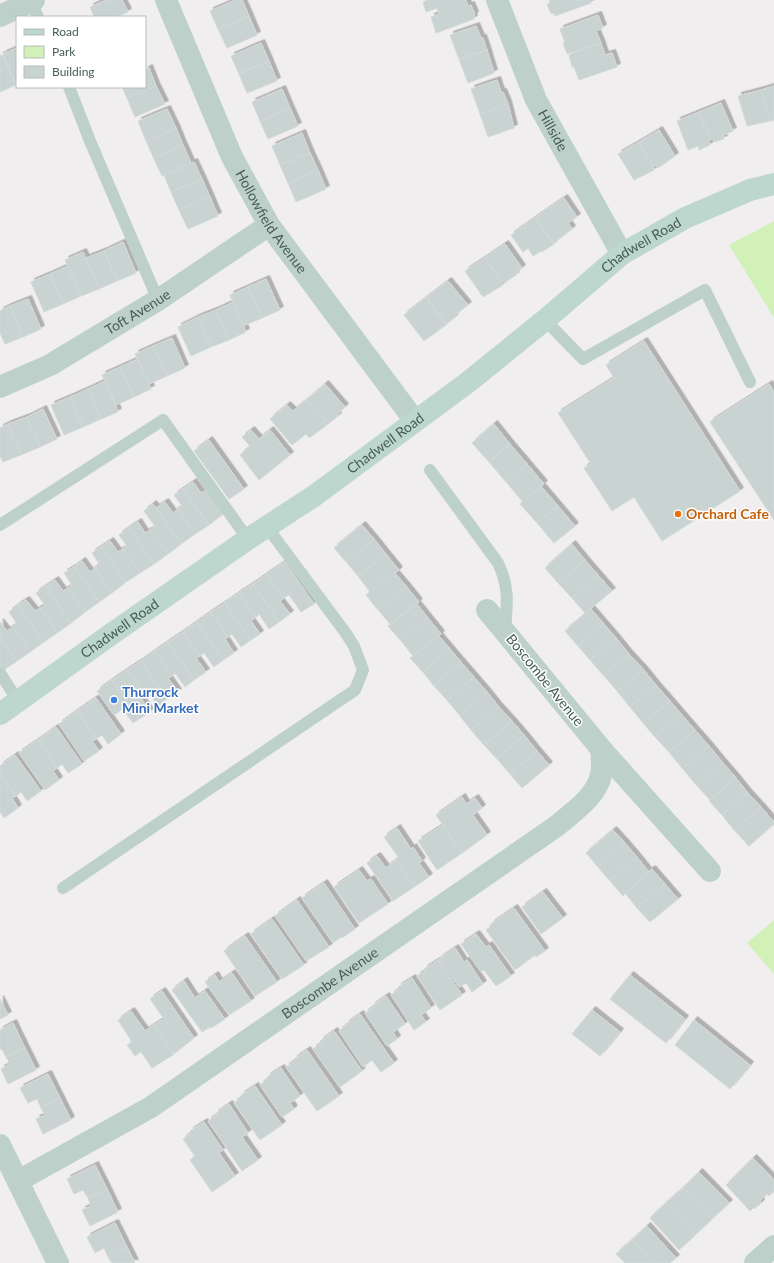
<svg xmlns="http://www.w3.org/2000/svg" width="774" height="1263" font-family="Lato,sans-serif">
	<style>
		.green { fill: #d2f1b9 }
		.building { fill: #c9d3d2; stroke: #d1dad9; filter: url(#shadow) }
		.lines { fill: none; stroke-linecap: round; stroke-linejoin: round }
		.lane { stroke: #bdd1ca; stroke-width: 12 }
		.street { stroke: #bdd1ca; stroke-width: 22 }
		.secondary { stroke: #bdd6ce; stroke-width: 22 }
		.food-dot { fill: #e8710a; stroke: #fff; stroke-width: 1.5 }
		.shop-dot { fill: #3f7fe0; stroke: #fff; stroke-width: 1.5 }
		.labels { text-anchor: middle; stroke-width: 3; stroke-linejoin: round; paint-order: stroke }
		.street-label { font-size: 14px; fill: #455c54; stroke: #fff }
		.food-label { font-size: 14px; font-weight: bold; fill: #c56008; stroke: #fff; text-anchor: start }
		.shop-label { font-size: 14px; font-weight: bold; fill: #366cbe; stroke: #fff; text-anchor: start }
	</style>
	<defs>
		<filter id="shadow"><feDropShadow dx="3.5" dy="-3.5" stdDeviation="0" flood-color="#0004"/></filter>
	</defs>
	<rect width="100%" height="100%" fill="#f1eef0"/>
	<!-- green -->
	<path class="green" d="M774,221V318L729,245Z
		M774,920V974L747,943Z"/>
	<!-- building -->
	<path class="building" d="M106,0H122L128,12L117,17H94L90,7Z
		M236,0H242L249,16L218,29L210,11Z
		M428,0H466L468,6L471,5L475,15L473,16L474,19L436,33L431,17L439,14L437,8L426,12L423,2Z
		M549,0H590L591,3L555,16L554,13L551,14L547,4L550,3Z
		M598,15L603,28L596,31L601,43L567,54L563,43H565L560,29Z
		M249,16L257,35L227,48L218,29Z
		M476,26L481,38H483L487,50L459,59L450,35Z
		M261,43L269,61L239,74L231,56Z
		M601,43L605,55L612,53L617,67L579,80L574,67H572L569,55Z
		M17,48V85H16L3,54Z
		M487,50L494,73L468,83L459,59Z
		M2,55L16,85L0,92V56Z
		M269,61L277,81L247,93L239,74Z
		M149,68L156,86L127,98L122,87H145V70Z
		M497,80L501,92H503L508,104L480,114L471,89Z
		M156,86L165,104L135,117L127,98Z
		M774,86V120L770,121L761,90Z
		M282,89L290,108L260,121L252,102Z
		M761,90L770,121L747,126L738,96Z
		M721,103L733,131L723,135L724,139L714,142L713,139L710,140L699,112Z
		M508,104L514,128L488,137L480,114Z
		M290,108L298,126L268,139L260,121Z
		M167,109L176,128L146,141L138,121Z
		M699,112L710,140L708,141L710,145L699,150L698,146L688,150L677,121Z
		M176,128L183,145L154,159L146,141Z
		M659,130L675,156L658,168L656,165L654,167L639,142Z
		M302,133L310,153L280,165L272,146Z
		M639,142L654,167L653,168L654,170L634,180L618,154Z
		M183,145L191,163L162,176L154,159Z
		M310,153L318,170L288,183L280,165Z
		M194,162L202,179L171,192L164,175Z
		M318,170L326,189L296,202L288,183Z
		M202,179L210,197L179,210L171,192Z
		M210,197L218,216L188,229L179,210Z
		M564,198L577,217L568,223L572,229L554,243L535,218Z
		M535,218L554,244L542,252L541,251L533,256L528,248L523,252L511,235Z
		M123,242L136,273L117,281L104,251Z
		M505,244L522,268L515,274L516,275L504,283L485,258Z
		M104,251L117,281L99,289L86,258Z
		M83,252L99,289L81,296L65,260Z
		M485,258L503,285L483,297L465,271Z
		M68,266L81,296L63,304L50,274Z
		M50,274L63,304L44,312L31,282Z
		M266,279L280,310L262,318L248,287Z
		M448,281L468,305L454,316L455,317L448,323H446L426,298Z
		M248,287L262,318L243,326L230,295Z
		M426,298L446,325L424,341L404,315Z
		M28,299L41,329L23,337L10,306Z
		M233,302L246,332L229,340L216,310Z
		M10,306L23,337L5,344L0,333V311Z
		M216,310L229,340L211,347L198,317Z
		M198,317L211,347L191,356L178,327Z
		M172,338L185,368L167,376L153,346Z
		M644,341L740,491L662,541L634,497L612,511L584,468L591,464L558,413L614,378L606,365Z
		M153,346L167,376L149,384L135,354Z
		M138,359L151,389L134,397L120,367Z
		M120,367L134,397L116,405L102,375Z
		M105,381L118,412L101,419L88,389Z
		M325,384L345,407L337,414L338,416L329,423L328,421L327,423L307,400Z
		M769,384L774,392V520L710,422Z
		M88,389L101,419L83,427L70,397Z
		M70,397L83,427L64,435L51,405Z
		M307,400L327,423L326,424L327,425L309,438L306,434L292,445L270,419L287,405L293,411Z
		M43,409L57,439L40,447L27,417Z
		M27,417L40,447L21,455L8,424Z
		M8,424L21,455L3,462L0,456V428Z
		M494,424L510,444L489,462L472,443Z
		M251,430L259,439L270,430L290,455L259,480L240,455L250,446L242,437Z
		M209,440L244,489L229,499L194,451Z
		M510,444L527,464L506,482L489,462Z
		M527,464L544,484L523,502L506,482Z
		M193,482L201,493L206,490L223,514L209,525L183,489Z
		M541,486L558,506L537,523L520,504Z
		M183,489L209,525L195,534L178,509L182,506L174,495Z
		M165,502L173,513L178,509L195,534L181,544L156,508Z
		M153,504L181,544L168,554L150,530L155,526L144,511Z
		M558,506L575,526L554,543L537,523Z
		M138,522L145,533L150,530L168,554L154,564L129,528Z
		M362,525L374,539L346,562L334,548Z
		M129,528L154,564L140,573L123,549L127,546L119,535Z
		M374,539L386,554L358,576L346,562Z
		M110,541L118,552L123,549L140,573L126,582L101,547Z
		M572,544L585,560L558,583L545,568Z
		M101,547L126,582L112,593L95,568L100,565L92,553Z
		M386,554L399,570L396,573L394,572L370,592L358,576Z
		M585,560L598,575L572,598L558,583Z
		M82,561L90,572L95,568L112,593L99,602L74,567Z
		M285,562L314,604L301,612L289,595L284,598L267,574Z
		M74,567L99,602L85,612L68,588L72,585L64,573Z
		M394,572L406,586L378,610L366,595Z
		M267,574L284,598L280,601L290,614L279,622L253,584Z
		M598,575L612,591L585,613L572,598Z
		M55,580L63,591L68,588L85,612L71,623L46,586Z
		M253,584L279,622L269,629L259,614L256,617L239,593Z
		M46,586L71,623L57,633L40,608L45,605L36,593Z
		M406,586L419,602L391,625L378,610Z
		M239,593L256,617L251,621L260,634L251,640L225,603Z
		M26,600L35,611L40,608L57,633L44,642L18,605Z
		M225,603L251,640L241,647L232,634L228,637L211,612Z
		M416,603L428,618L401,641L388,626Z
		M18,605L44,642L30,652L13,627L17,624L9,612Z
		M591,609L604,624L578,646L565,631Z
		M211,612L228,637L225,639L234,653L223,660L197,622Z
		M428,618L441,634L439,636L438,635L413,656L401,641Z
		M0,622L7,631L13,627L30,652L17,661L0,637Z
		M197,622L223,660L214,667L204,653L200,656L183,632Z
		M604,624L616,638L590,660L578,646Z
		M183,632L200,656L196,658L206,672L194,680L168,642Z
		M438,635L450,649L423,672L410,658Z
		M0,637L17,661L1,672L0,670Z
		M616,638L629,654L604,676L590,660Z
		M168,642L194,680L185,687L175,673L172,676L155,651Z
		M450,649L461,662L434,686L423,672Z
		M155,651L172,676L168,678L178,692L167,699L141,661Z
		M629,654L643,669L617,691L604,676Z
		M141,661L167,699L158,706L148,692L144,694L127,670Z
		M461,662L474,677L447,700L434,686Z
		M643,669L656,685L630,707L617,691Z
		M127,670L144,694L140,697L150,712L139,719L112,680Z
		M474,677L487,692L460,716L447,700Z
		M112,680L139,719L133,723L123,709L114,715L97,691Z
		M656,685L670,701L643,723L630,707Z
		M487,692L499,707L471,730L460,716Z
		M96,698L121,734L108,744L102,735L96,739L77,711Z
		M670,701L682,715L655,737L643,723Z
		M499,707L512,721L484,745L471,730Z
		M77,711L96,739L92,741L99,751L84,761L59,724Z
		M682,715L695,730L669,752L655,737Z
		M512,721L524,735L497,759L484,745Z
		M56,727L82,764L68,773L62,764L57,768L38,740Z
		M695,730L709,746L682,768L669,752Z
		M524,735L537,751L510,774L497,759Z
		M38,740L57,768L53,771L59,780L45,790L19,753Z
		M709,746L723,763L697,786L682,768Z
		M537,751L549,765L522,788L510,774Z
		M15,755L41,791L27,801L21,792L16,796L0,773V766Z
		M723,763L736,778L710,800L697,786Z
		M0,773L16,796L12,798L18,808L4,818L0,812Z
		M736,778L748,793L722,815L709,801Z
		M748,793L761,807L734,830L722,815Z
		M462,797L466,804L475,798L482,808L473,815L487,835L462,853L436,815Z
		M761,807L774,822V824L749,846L734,830Z
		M443,825L462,853L437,870L418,841Z
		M397,828L411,849L413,847L422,861L419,863L429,877L414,887L396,860L399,858L384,837Z
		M613,830L625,843L598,867L586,853Z
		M625,843L637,857L610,881L598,867Z
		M377,856L386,868L396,860L414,887L393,901L367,863Z
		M637,857L649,872L623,896L610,881Z
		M652,869L665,884L637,908L625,893L649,872V871Z
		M359,870L367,881L371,879L388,904L359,923L334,887Z
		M324,883L355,929L342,938L341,937L333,943L302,898Z
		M665,884L678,899L650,922L637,908Z
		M543,892L563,918L541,934L522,907Z
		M297,900L329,947L306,961L275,916Z
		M514,908L545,951L536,957L535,955L515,970L486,930L492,926L491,924Z
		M272,919L304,965L282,979L251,934Z
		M476,934L486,947L489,945L511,976L496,986L484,970L481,972L461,944Z
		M245,936L277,982L255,996L224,951Z
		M455,948L464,962L467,960L483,984L472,992L466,983L459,987L439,959Z
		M438,960L462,995L440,1010L417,976L425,971L424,969Z
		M232,973L251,1001L229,1015L205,982L215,975L219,982Z
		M630,975L685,1019L666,1043L610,999Z
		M412,978L431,1008L421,1015L426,1022L414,1030L391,995L399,989L398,987Z
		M184,981L195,998L205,991L225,1019L211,1028L210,1027L202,1032L172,990Z
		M162,991L194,1038L175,1053V1052L173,1053L154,1025L164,1019L150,999Z
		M386,996L405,1024L393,1032L397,1039L387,1046L365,1013L374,1007L372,1006Z
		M0,999L8,1015L0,1019Z
		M592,1010L620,1032L600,1056L572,1034Z
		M131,1011L145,1031L154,1025L173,1053H172L173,1055L152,1068L141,1052L135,1056L127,1045L132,1042L118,1020Z
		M360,1014L394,1063L381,1072L372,1060L363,1067L339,1031L347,1025L346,1024Z
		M694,1020L750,1065L730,1089L675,1045Z
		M13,1023L25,1048L6,1057L2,1049H0V1030Z
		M334,1031L362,1071L340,1087L313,1049L322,1043L320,1041Z
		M25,1048L36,1070L8,1084L1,1069L10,1064L6,1057Z
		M307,1050L339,1096L317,1111L286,1067L295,1061L294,1059Z
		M281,1068L300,1096L290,1103L294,1109L282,1117L260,1085L268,1079L267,1077Z
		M48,1074L60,1098L41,1108L37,1099L28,1103L20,1088Z
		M255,1086L282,1125L260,1140L234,1103L243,1097L241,1095Z
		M60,1098L71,1120L43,1134L36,1119L45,1115L41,1108Z
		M229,1104L248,1133L242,1137L258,1160L242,1171L208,1121L217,1115L215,1114Z
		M204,1122L223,1150L219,1153L235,1176L212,1192L190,1160L195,1156L183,1139L191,1133L190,1131Z
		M753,1158L774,1180V1191L769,1196L767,1194L760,1201L761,1203L754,1209L753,1208L750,1211L726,1185Z
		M95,1165L107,1189L88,1198L83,1190L74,1194L67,1179Z
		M699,1172L729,1203L712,1219L683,1188Z
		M683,1188L712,1219L695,1235L666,1203Z
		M107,1189L118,1212L90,1226L82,1210L91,1206L88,1198Z
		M666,1203L695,1235L679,1250L650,1218Z
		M115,1223L127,1247L108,1257L104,1248L95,1253L87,1237Z
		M647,1226L676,1258L670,1263H653L632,1240Z
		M632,1240L653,1263H625L616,1254Z
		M127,1247L135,1263H112L108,1257Z"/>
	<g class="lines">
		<!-- lane -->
		<path class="lane" d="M31,2L38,17
			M69,87L90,141L158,300
			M545,320L583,359L705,290L750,382
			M430,470L498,563C510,588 507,605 505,631
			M0,525L163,420L248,539
			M0,673L18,701
			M63,888L355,690L363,670L354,646L345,632L267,527"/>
		<!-- street -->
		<g class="street">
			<path id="s1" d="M166,0L232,157L269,225L415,421"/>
			<path id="s2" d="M497,0L536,100L622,254"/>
			<path d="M0,16L34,0"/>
			<path id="s3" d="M0,387L50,365L158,300L269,225"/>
			<path d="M602,750L710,871"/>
			<path d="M0,1145L58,1263"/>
			<path id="s4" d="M18,1181L151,1107L558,825C574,811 596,797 601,775C603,767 601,758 602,750L487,610"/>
			<path d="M755,1263L774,1246"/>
		</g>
		<!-- secondary -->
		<path class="secondary" id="s5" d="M0,714L110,635L248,539L314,496L467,383L545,320L622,254L685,218L750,190L774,184"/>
	</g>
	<!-- markers -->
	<circle class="food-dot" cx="678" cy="514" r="4"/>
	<circle class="shop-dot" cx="114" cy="700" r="4"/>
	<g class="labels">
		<!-- street labels -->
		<g class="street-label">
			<text dy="5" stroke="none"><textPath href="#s2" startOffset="142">Hillside</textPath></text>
			<text dy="5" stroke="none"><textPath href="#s1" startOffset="246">Hollowfield Avenue</textPath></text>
			<text dy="5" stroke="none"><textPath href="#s5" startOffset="795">Chadwell Road</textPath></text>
			<text dy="5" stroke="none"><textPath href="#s3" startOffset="157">Toft Avenue</textPath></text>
			<text dy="5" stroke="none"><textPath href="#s5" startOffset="471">Chadwell Road</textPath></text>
			<text dy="5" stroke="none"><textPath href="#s5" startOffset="147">Chadwell Road</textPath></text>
			<text transform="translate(545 680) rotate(51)" y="5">Boscombe Avenue</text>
			<text dy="5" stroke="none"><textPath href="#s4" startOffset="370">Boscombe Avenue</textPath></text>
		</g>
		<!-- food labels -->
		<g class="food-label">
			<text x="686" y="519">Orchard Cafe</text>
		</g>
		<!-- shop labels -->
		<g class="shop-label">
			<text x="122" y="697">Thurrock<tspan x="122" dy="16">Mini Market</tspan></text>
		</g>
	</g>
	<!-- legend -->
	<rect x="16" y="16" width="130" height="72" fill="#ffffff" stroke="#b5bebb"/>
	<rect x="24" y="29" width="20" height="6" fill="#bdd6ce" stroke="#b5bebb"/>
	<text x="52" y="36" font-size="12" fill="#455c54">Road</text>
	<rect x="24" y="46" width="20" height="12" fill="#d2f1b9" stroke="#b5bebb"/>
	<text x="52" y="56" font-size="12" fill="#455c54">Park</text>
	<rect x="24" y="66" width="20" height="12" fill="#c9d3d2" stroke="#b5bebb"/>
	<text x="52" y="76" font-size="12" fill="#455c54">Building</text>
</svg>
